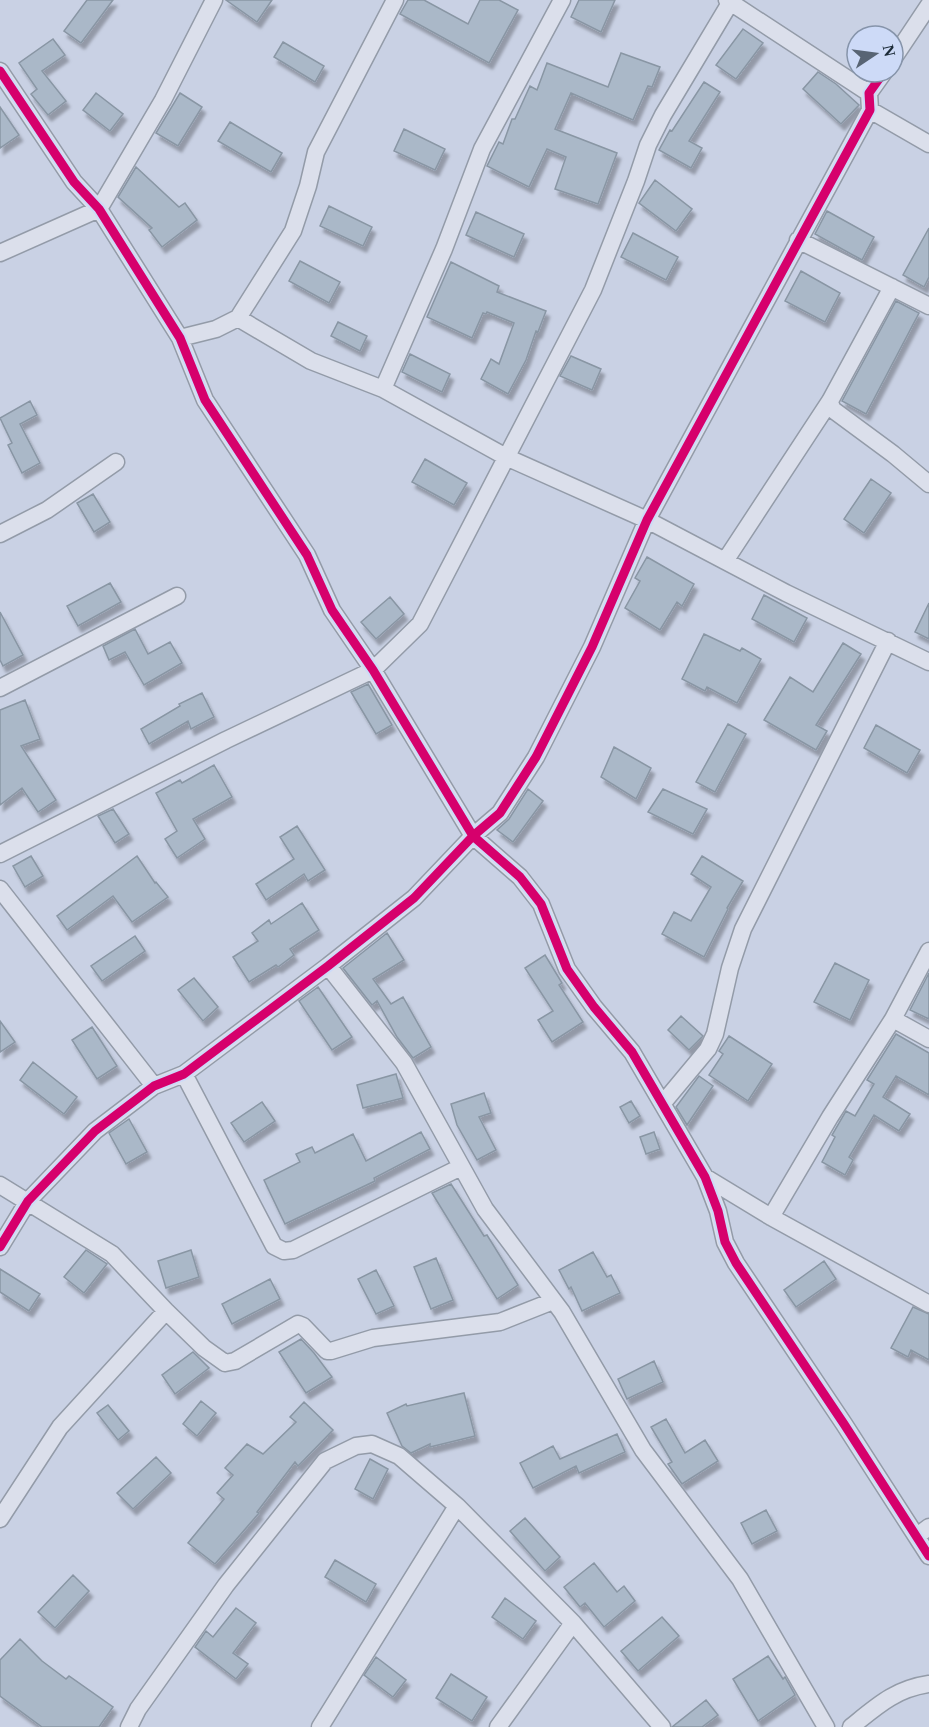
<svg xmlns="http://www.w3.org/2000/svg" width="929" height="1727" font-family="Georgia,serif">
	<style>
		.building { fill: #aab8c8; stroke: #8996a4; stroke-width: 1.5; filter: url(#shadow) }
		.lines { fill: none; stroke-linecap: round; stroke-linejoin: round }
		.minor-casing { stroke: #939ba8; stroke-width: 19 }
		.minor { stroke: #dbdfeb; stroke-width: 16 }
		.cycleway-casing { stroke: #cddaf7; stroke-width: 13 }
		.cycleway { stroke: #d6006c; stroke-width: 9 }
	</style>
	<defs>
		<filter id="shadow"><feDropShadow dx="3.5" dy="6" stdDeviation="1.5" flood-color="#0004"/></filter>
	</defs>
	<rect width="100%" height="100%" fill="#c9d1e4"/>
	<!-- building -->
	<path class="building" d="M87,0H113L81,43L64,31Z
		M226,0H272L257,22Z
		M408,0H424L468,24L480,0H499L518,10L489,63L400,14Z
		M579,0H615L601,32L571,17Z
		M743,29L763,43L736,79L716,65Z
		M53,39L65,55L42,71L66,101L48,115L31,94L37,89L19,63Z
		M283,42L324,66L315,82L274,57Z
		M621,53L660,67L652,87L648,86L633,120L571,93L555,129L617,153L598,204L555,189L566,157L547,149L529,187L487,166L499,142L503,144L512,119H515L530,86L537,90L547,63L608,87Z
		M818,72L836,84L859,105L841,124L803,89Z
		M704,82L720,92L689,141L702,148L691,168L659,150L670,130L672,131Z
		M96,93L123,114L110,131L83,110Z
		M180,93L202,107L178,146L156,133Z
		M0,107L19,135L0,148Z
		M230,122L282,153L271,172L218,141Z
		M404,129L445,149L435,170L394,151Z
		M136,167L179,207L185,203L197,220L162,247L149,230L152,228L118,197Z
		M655,180L692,209L676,231L639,203Z
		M329,206L372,227L363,246L320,226Z
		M827,211L874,237L862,260L815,234Z
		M476,212L524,234L514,257L466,235Z
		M929,228V277L924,287L903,275Z
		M633,233L678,257L666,280L621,257Z
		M300,261L340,282L329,303L289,281Z
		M451,262L499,286L497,292L546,311L538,332L536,331L526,360L508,394L481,379L491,359L499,364L514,323L487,312L486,314L483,313L472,338L427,317Z
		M801,271L840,293L825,322L785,301Z
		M896,301L919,313L866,414L842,401Z
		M338,322L367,336L360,351L331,336Z
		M410,354L450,374L442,392L402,372Z
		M571,356L601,369L592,390L560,376Z
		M30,401L37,415L20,424L40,463L22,473L8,445L12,443L0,418Z
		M425,459L467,483L454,505L412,482Z
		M871,479L891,493L864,533L844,519Z
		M93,494L110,522L94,532L77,503Z
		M647,557L694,584L682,606L677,602L660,630L625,608L640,581L635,578Z
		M110,583L121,602L78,626L67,606Z
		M764,595L807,618L794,642L752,619Z
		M390,597L404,614L376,639L361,622Z
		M929,603V639L915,632Z
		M0,612L23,655L3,666L0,660Z
		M135,629L148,654L170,642L182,663L144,685L125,652L109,660L103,646Z
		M704,634L740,651L742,648L761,659L737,703L707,687L705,691L682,679Z
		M843,643L861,654L816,725L827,731L816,750L764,720L790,677L813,692Z
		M368,684L392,725L376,734L351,692Z
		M202,693L214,717L191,729L188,721L149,744L141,729L180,706L179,704Z
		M25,700L40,739L21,746L56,800L38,812L22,788L0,805V710Z
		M728,724L746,734L715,792L696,782Z
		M876,725L920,750L907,773L864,748Z
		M614,747L651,768L636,799L601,777Z
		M214,765L232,797L193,819L205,839L177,858L165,839L177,831L156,793L180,780L182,783Z
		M528,789L543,801L513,842L497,830L509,819Z
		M663,789L707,809L693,834L648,812Z
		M113,809L129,834L115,843L98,816Z
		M297,826L325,870L308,881L304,874L266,900L256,884L294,859L280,837Z
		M31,856L43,876L25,887L13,866Z
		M137,856L155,883L156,882L168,897L132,922L113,896L67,930L57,916Z
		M702,856L743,881L727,908L728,909L704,957L662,934L674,912L691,921L711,887L691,874Z
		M302,903L319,930L290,949L294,955L278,967L276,965L249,982L233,957L258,941L252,933L269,920L271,924Z
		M387,933L404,960L373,979L391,1004L403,997L431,1047L413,1058L397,1037L377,1001L372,1005L343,968Z
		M135,936L145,951L102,981L91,966Z
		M545,955L562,983L559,985L583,1022L552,1042L538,1020L553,1011L525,968Z
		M835,963L869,980L850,1020L814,1002Z
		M929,973V1019L910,1010Z
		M194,978L218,1007L203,1021L178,990Z
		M318,987L352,1037L332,1050L299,1001Z
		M681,1016L703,1036L689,1050L668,1030Z
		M0,1021L15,1042L0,1052Z
		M92,1027L117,1066L97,1079L72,1040Z
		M896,1034L929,1053V1095L896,1076L883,1097L910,1114L899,1131L874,1115L849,1157L853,1160L845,1175L822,1162L835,1137L832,1135L846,1111L855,1116L874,1084L867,1080Z
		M729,1036L772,1064L748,1101L709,1075L723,1054L719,1051Z
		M33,1062L77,1097L64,1114L20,1080Z
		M396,1074L403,1098L363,1108L357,1085Z
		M699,1076L713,1086L687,1125L676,1107Z
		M484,1093L491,1113L479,1117L496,1150L477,1160L457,1125L451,1104Z
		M631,1101L640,1116L629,1123L620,1107Z
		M262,1102L275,1121L244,1142L231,1123Z
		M129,1119L147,1152L126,1164L109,1133Z
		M421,1132L430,1149L374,1178L375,1181L285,1224L264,1180L300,1162L296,1154L312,1147L315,1153L353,1134L366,1161Z
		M654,1132L660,1149L646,1154L640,1137Z
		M451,1184L484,1236L487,1235L518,1285L497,1299L432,1193Z
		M86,1250L107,1264L84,1293L64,1277Z
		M191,1250L199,1277L166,1288L158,1261Z
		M593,1252L607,1277L611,1275L620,1293L582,1311L571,1287L569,1289L559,1270Z
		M436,1258L453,1300L431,1309L414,1267Z
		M824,1261L836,1279L796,1307L784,1290Z
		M0,1269L40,1294L29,1311L0,1292Z
		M376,1270L394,1306L376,1314L358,1279Z
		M270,1279L280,1299L232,1324L222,1304Z
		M913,1307L929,1314V1360L911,1350L908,1357L891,1348Z
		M301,1339L314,1353L332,1377L306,1393L279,1352Z
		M193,1352L209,1368L175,1394L162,1375Z
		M654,1361L663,1382L627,1399L618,1379Z
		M464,1393L475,1436L430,1447V1444L411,1453L402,1446L387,1413L406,1404L407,1406Z
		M201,1401L216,1413L197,1436L183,1424Z
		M304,1402L333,1430L298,1466L295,1462L257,1512L259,1513L215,1564L188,1543L224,1499L217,1493L233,1475L225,1468L247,1444L263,1454L296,1422L290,1417Z
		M108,1405L129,1431L118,1440L97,1413Z
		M666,1419L685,1453L705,1440L718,1461L682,1484L668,1464L672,1462L651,1427Z
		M617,1434L625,1452L579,1473L576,1466L533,1488L520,1463L553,1446L560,1459Z
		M156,1457L171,1473L133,1509L117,1493Z
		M370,1459L388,1469L373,1499L355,1489Z
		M766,1510L777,1531L752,1544L741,1523Z
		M525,1518L560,1557L545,1571L510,1531Z
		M335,1560L376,1584L366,1602L325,1577Z
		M594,1563L617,1592L624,1586L635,1601L604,1627L585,1603L580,1607L564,1587Z
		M73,1575L89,1591L55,1628L38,1612Z
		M505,1598L536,1621L523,1639L492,1617Z
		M236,1608L256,1623L233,1653L248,1664L236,1679L195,1647L206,1631L213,1637Z
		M662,1617L679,1636L638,1671L621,1651Z
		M20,1639L42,1661L66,1679L69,1676L113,1707L99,1727H42L0,1696V1660Z
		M768,1656L783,1679L785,1677L795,1695L758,1721L733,1679Z
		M376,1657L406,1680L393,1697L364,1675Z
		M451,1674L487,1697L472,1721L436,1698Z
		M706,1700L718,1715L702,1727H672Z"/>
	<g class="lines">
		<defs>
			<path id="minor" d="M727,0L869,93
				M893,59L929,5
				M0,71L74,182L99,209L180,338L205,400L307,555L332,610L373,670L473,836L520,877L541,904L567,969L594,1007L632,1052L705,1177L718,1211L725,1242L736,1263L844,1424L929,1556
				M870,110L929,144
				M798,240L929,306
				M0,253L99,209L163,100L214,0
				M238,318L293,231L308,186L316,152L395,0
				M180,338L216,329L238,318L311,361L383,389L506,457L647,520L786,593L929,662
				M383,389L444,249L482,149L562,0
				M830,401L832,409L893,454L929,484
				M0,534L47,510L116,462
				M725,561L830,401L892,287
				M0,688L177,596
				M0,854L226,740L373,670L420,624L593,290L636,181L648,145L663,115L730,3
				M0,889L154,1086
				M328,966L404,1063L485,1209L562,1312L643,1450L740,1579L826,1727
				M893,1019L929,1039
				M184,1074L274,1246L284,1251L293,1250L461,1167
				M663,1103L708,1049L715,1034L730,968L743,929L888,641
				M705,1177L771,1217L929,1304
				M0,1185L112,1254L166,1311L204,1348L225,1363L235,1361L298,1324L303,1326L327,1351H331L373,1338L500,1322L553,1301
				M771,1217L830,1117L893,1019L929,951
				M0,1247L28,1201L95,1131L154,1086L184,1074L328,966L414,898L473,836L500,813L536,757L592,647L647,520L870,110L869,93L884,72
				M0,1519L60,1427L166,1311
				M917,1536L929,1527
				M129,1727L138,1709L226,1585L325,1461L356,1446L372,1444L399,1456L457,1506L573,1623L662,1727
				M320,1727L457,1506
				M498,1727L573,1623
				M851,1727C877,1706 895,1689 929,1684"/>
		</defs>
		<!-- minor casing -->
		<use href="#minor" class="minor-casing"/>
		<!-- minor -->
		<use href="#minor" class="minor"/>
		<defs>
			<path id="cycleway" d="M0,71L74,182L99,209L180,338L205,400L307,555L332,610L373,670L473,836L520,877L541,904L567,969L594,1007L632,1052L705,1177L718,1211L725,1242L736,1263L844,1424L929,1556
				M0,1247L28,1201L95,1131L154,1086L184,1074L328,966L414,898L473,836L500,813L536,757L592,647L647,520L870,110L869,93L884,72"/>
		</defs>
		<!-- cycleway casing -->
		<use href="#cycleway" class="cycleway-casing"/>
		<!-- cycleway -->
		<use href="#cycleway" class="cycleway"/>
	</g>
	<!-- north arrow -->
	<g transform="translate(875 54) rotate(77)"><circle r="28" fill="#cddaf7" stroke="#8694aa" stroke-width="1.5"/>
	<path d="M0-4.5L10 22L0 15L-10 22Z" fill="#586474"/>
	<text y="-9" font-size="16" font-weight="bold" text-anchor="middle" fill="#1b2a37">N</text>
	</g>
</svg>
